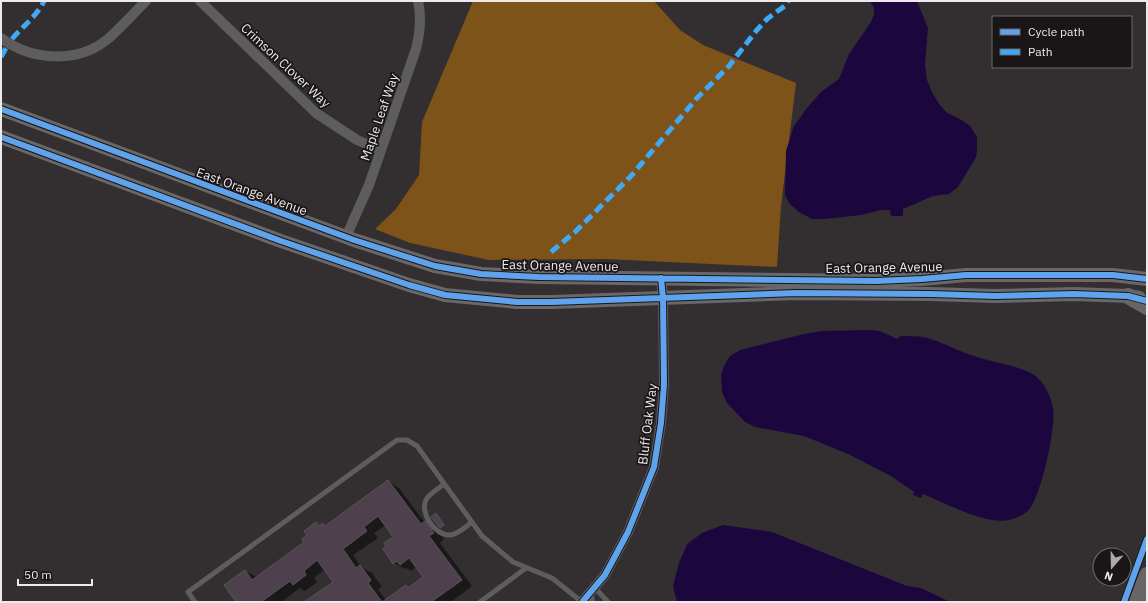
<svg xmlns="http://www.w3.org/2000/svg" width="1148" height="603" font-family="'IBM Plex Sans',sans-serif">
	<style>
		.forest { fill: #7e5319 }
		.water { fill: #1b073e }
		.shadow { fill: #0007; fill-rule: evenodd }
		.building { fill: #4e404d; stroke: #585557; fill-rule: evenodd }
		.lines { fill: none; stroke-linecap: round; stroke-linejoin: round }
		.lane { stroke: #5e5d5d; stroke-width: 5 }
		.street { stroke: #5e5d5d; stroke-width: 10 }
		.secondary { stroke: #696767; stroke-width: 14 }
		.primary { stroke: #686565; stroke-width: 16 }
		.quiet { stroke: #3fa9f5; stroke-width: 5; stroke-dasharray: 10 5; stroke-linecap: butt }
		.cycleway-casing { stroke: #1a1617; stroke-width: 8 }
		.cycleway { stroke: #60a3ed; stroke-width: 6 }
		.labels { text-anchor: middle; stroke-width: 3.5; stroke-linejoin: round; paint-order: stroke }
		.street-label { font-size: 13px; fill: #eee9ea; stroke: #1a1617 }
	</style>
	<rect width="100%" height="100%" fill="#332e30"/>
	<!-- forest -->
	<path class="forest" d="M473,1H654L680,30L703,45L796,83L781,206L777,267L605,259L489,260L410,243L375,229L396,209L419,175L422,122Z"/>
	<!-- water -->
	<path class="water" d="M870,1H917L928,28L925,64L927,80L932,92L939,104L947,113L960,119L970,126L977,137V151L976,157L958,187L949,194L933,196L903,209V216H891L890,210H881L861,215L825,219H812L799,212L790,204L785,195L786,151L794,126L807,108L822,91L839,79L849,54L871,22L874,14V8Z
		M871,330L880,331L897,339L901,336C908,336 916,336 923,337C939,340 955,350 971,355C989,362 1019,365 1034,375C1037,377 1041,381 1043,384C1048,391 1052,401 1053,409C1056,428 1041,498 1028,511C1023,515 1014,519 1009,520C985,525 945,503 923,494L921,498L913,495L914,492L891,476L848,454L804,436L755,427L745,422L727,403L722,392L721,374L725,364L730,356L740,350L800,335L821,331Z
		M723,525L772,532L907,586L921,588L950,602H677L673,586L679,563L687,544L702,533Z"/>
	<!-- shadow -->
	<path class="shadow" d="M388,481L399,488L425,523L436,529L444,539L440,543L472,586L451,602H305L334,582L325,569L314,578L317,582L305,591L300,588L281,602H238L245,571L256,577L306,542L308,535L316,523L320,526L323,524L327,527ZM386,525L395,537L394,563L405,569L407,568L411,571L417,566L425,577L410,588L406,586L386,600L378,589L382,587L372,573L361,567L353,555L378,538L374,533Z"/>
	<!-- building -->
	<path class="building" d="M388,480L421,524L425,521L434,533L429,536L462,580L431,602H304L333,582L317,560L304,571L306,575L293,585L290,581L261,602H236L224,585L245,570L252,580L304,542L302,539L307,535L304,531L316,522L319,526L323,523L325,526ZM378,516L393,537L384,543L386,547L383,549L393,564L397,561L400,565L409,558L423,577L408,588L406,585L382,602L368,583L371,580L360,565L356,568L343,549L367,531L364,527Z
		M436,513L444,525L440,528L431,517Z"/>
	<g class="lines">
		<!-- lane -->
		<path class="lane" d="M444,484C439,488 431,493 427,498C418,512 435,536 450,535C459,534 465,527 472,522
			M595,588L608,602
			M590,592L593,602
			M195,602L188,592L397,440H407L417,446L482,536L513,562L552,578L582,602
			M480,602L526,568"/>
		<!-- street -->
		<path class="street" d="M200,1L316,113L357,140L381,150
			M1,38C32,61 79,64 109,38C122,26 134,13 146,1
			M346,237L369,185L416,49C420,33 422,18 418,1
			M583,601L605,575L628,532L654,467L661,423L664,384L663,298L661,278"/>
		<!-- secondary -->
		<path class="secondary" d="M1,109L354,240L435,266L481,274L539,277L876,281L922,279L966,275H1113L1147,279
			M1,137L281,241L409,285L445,295L517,302H552L796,293L931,294L995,296L1074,294L1128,296L1139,298"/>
		<!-- primary -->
		<path class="primary" d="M1128,296L1147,307
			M1137,602L1147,575"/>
		<!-- quiet -->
		<path class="quiet" d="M12,39C23,26 37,16 44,1
			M1,57L6,48
			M551,252L575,232L631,176L697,98L729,66L756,31L767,19L786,5L788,1"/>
		<defs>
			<path id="cycleway" d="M1,109L354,240L435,266L481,274L539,277L876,281L922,279L966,275H1113L1147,279
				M1,137L281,241L409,285L445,295L517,302H552L796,293L931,294L995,296L1074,294L1128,296L1147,301
				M583,601L605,575L628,532L654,467L661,423L664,384L663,298L661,278
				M1124,602L1147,539"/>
		</defs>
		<!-- cycleway casing -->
		<use href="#cycleway" class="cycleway-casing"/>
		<!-- cycleway -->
		<use href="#cycleway" class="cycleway"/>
	</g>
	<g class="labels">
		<!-- street labels -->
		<g class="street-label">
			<text transform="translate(286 65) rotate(43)" y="5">Crimson Clover Way</text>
			<text transform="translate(379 117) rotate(-71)" y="5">Maple Leaf Way</text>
			<text transform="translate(252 191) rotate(20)" y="5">East Orange Avenue</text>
			<text transform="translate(560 265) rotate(1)" y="5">East Orange Avenue</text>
			<text transform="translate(884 267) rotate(-1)" y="5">East Orange Avenue</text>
			<text transform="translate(647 424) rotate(-83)" y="5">Bluff Oak Way</text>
		</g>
	</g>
	<!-- border -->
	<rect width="1148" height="603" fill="none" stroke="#eee9ea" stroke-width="4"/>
	<!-- legend -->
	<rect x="992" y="16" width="140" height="52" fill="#1a1617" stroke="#6f6a6b"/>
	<rect x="1000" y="29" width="20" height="6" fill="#60a3ed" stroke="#6f6a6b"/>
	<text x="1028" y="36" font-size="12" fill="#eee9ea">Cycle path</text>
	<rect x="1000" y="49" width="20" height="6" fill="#3fa9f5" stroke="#6f6a6b"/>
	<text x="1028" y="56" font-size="12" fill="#eee9ea">Path</text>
	<!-- north arrow -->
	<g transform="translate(1112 567) rotate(200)"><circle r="19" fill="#1a1617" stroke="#6f6a6b"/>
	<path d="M0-3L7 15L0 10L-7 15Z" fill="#ada8a9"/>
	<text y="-6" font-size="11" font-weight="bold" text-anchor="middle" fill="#eee9ea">N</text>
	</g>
	<!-- scale -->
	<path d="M18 579v6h74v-6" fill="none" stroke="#eee9ea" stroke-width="2"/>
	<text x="24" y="579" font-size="12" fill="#eee9ea" stroke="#1a1617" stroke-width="3" paint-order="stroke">50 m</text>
</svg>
